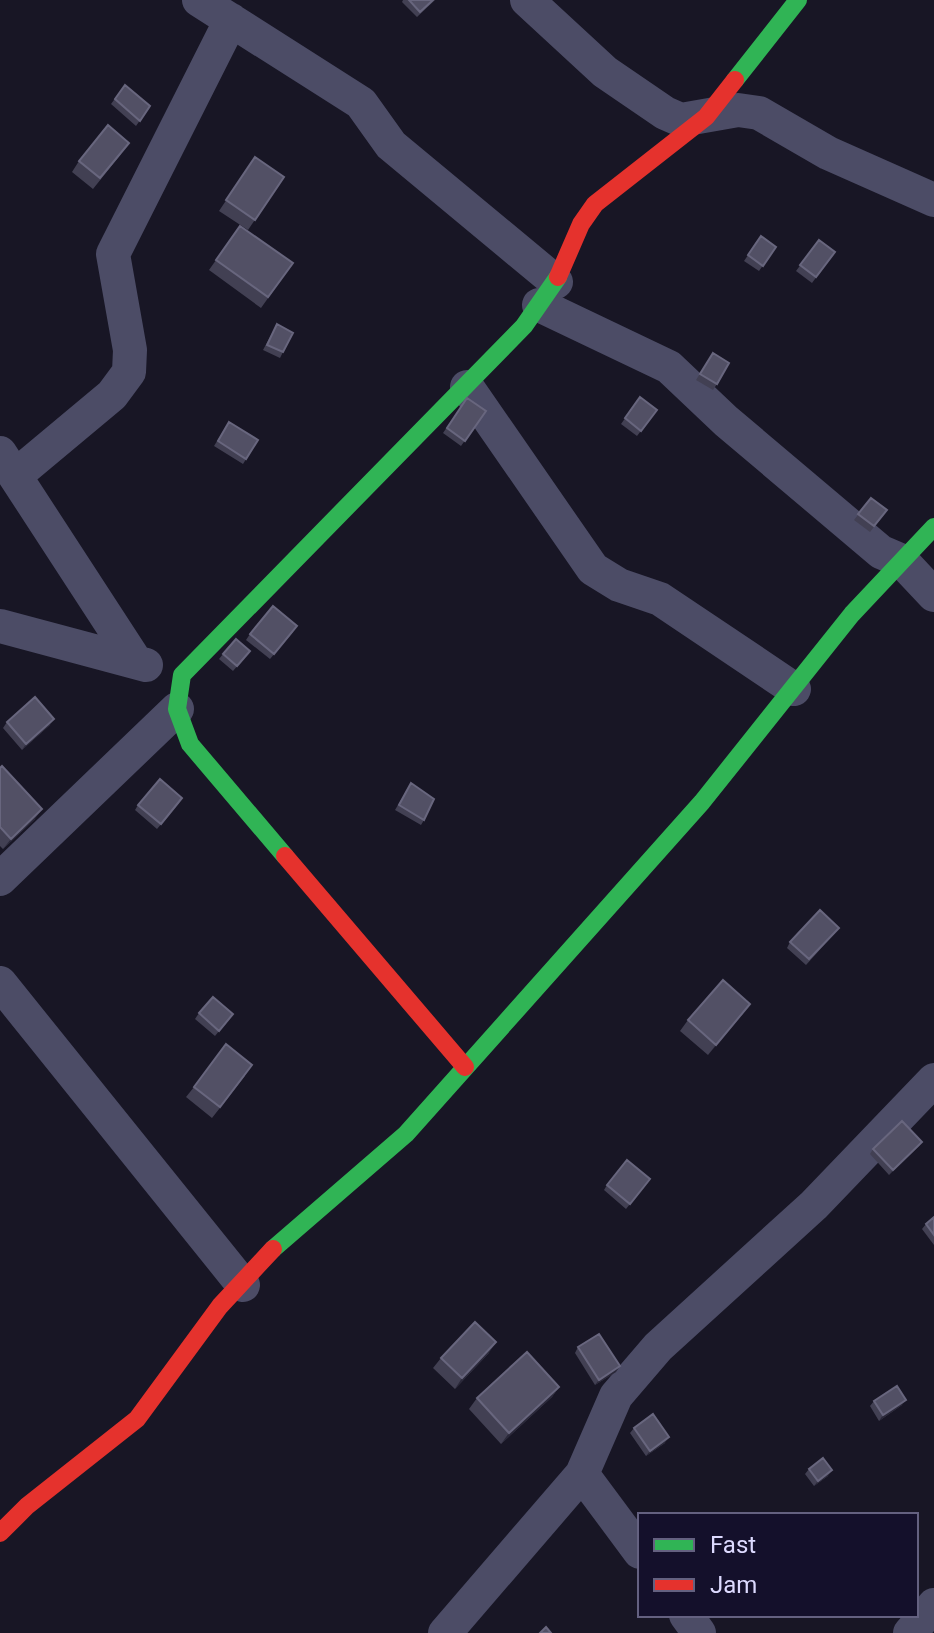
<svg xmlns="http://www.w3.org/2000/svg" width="934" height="1633" font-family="Roboto,sans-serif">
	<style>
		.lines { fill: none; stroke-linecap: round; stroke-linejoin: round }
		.street { stroke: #4c4c66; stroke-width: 34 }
		.fast { stroke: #30b455; stroke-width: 18 }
		.jam { stroke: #e5322d; stroke-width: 18 }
		.wall { fill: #424053 }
		.shaded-wall { fill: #2a2839 }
		.building { fill: #525065; stroke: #68667e; stroke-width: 2 }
	</style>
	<rect width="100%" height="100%" fill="#181625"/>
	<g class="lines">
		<!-- street -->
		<path class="street" d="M199,0L361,103L391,145L556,282
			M527,0L605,72L665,113L681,120L738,110L759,113L828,153L934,200
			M539,305L669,367L726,421L881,552L902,561L934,595
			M467,387L593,569L619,585L660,599L794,689
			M0,453L136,662
			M15,476L112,395L129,372L130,350L113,254L231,20
			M0,626L146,665
			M0,879L177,709
			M0,983L243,1285
			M582,1474L640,1552
			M686,1615L699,1633
			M445,1633L582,1474L616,1396L658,1347L814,1205L934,1080
			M910,1633L934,1605"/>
		<!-- fast -->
		<path class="fast" d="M735,80L798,0
			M285,856L190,744L177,709L182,675L524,326L558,277
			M273,1249L406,1134L702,802L852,614L934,527"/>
		<!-- jam -->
		<path class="jam" d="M558,277L581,224L595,204L706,117L735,80
			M285,856L465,1067
			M0,1533L27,1506L137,1419L220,1306L273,1249"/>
	</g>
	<!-- wall -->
	<path class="wall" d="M403,0H435L417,17L402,2Z
		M125,85L150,106L136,126L111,104Z
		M121,154L93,189L72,172L79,161Z
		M255,157L284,177L248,230L219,211Z
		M240,226L293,263L261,308L209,270Z
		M761,236L776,247L759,271L744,261Z
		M819,240L835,252L812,283L796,271Z
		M277,324L283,352L280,358L263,350Z
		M713,353L717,384L713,390L696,380Z
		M640,397L657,410L637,436L621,424Z
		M467,398L486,411L461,446L443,433Z
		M229,422L258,440L243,464L214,446Z
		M871,498L887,510L870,532L854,520Z
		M293,632L270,659L246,640L250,634Z
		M223,654L246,656L233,671L219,659Z
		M7,722L50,725L22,750L3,728Z
		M0,768L35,819L3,849L0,846Z
		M411,783L424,820L421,825L395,810Z
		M179,803L157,829L135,810L138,805Z
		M835,933L806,965L787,948L790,942Z
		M750,1004L708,1055L680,1031L688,1020Z
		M199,1013L233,1014L215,1036L195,1019Z
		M245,1076L212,1118L186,1097L194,1087Z
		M922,1142L918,1147L889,1175L870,1154L873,1149Z
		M650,1179L626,1209L604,1190L607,1185Z
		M934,1217V1245L922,1229L926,1224Z
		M578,1347L616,1372L595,1385L575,1353Z
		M489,1353L455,1389L433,1368L441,1358Z
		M559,1387L552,1397L501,1444L469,1409L477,1398Z
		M874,1401L902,1405L879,1421L870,1406Z
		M634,1428L665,1443L646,1456L630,1433Z
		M809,1469L828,1476L814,1486L805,1474Z"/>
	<!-- shaded-wall -->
	<path class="shaded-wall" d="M54,719L50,725L22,750L26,744Z
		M42,809L35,819L3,849L11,839Z
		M750,1004L742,1015L708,1055L716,1045Z
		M922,1142L918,1147L889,1175L893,1170Z
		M496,1342L489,1353L455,1389L462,1378Z
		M620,1366L616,1372L595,1385L599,1380Z
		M559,1387L552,1397L501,1444L509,1433Z
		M906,1400L902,1405L879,1421L883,1415Z
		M669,1437L665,1443L646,1456L650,1451Z
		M832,1470L828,1476L814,1486L818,1481Z"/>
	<!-- building -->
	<path class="building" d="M409,0H433L420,12Z
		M125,85L150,106L140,121L115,99Z
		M108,125L129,143L100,178L79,161Z
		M255,157L284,177L255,220L226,200Z
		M240,226L293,263L268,297L216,260Z
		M761,236L776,247L763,266L748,255Z
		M819,240L835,252L816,277L800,265Z
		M277,324L293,333L283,352L267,345Z
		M713,353L729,363L717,384L700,374Z
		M640,397L657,410L641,431L625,418Z
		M467,398L486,411L465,441L447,428Z
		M229,422L258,440L246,459L218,441Z
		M871,498L887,510L874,526L858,514Z
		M273,606L297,626L274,654L250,634Z
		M236,639L250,651L237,666L223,654Z
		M35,697L54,719L26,744L7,722Z
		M2,766L42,809L11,839L0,827V768Z
		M160,779L182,798L161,824L138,805Z
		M411,783L434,799L424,820L399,805Z
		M820,910L839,928L809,959L790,942Z
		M723,980L750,1004L716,1045L688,1020Z
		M213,997L233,1014L219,1031L199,1013Z
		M226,1044L252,1065L220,1107L194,1087Z
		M902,1121L922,1142L893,1170L873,1149Z
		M627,1160L650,1179L630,1204L607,1185Z
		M934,1217V1235L926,1224Z
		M475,1322L496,1342L462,1378L441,1358Z
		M599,1334L620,1366L599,1380L578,1347Z
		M527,1352L559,1387L509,1433L477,1398Z
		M897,1386L906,1400L883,1415L874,1401Z
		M653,1414L669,1437L650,1451L634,1428Z
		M823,1458L832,1470L818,1481L809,1469Z
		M546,1627L551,1633H540Z"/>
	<!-- legend -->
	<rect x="638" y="1513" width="280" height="104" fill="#14102b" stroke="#646180" stroke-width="2"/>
	<rect x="654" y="1539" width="40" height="12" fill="#30b455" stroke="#646180" stroke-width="2"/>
	<text x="710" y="1553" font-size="24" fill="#dddaff">Fast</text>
	<rect x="654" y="1579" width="40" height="12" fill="#e5322d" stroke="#646180" stroke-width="2"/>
	<text x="710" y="1593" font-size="24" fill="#dddaff">Jam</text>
</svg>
